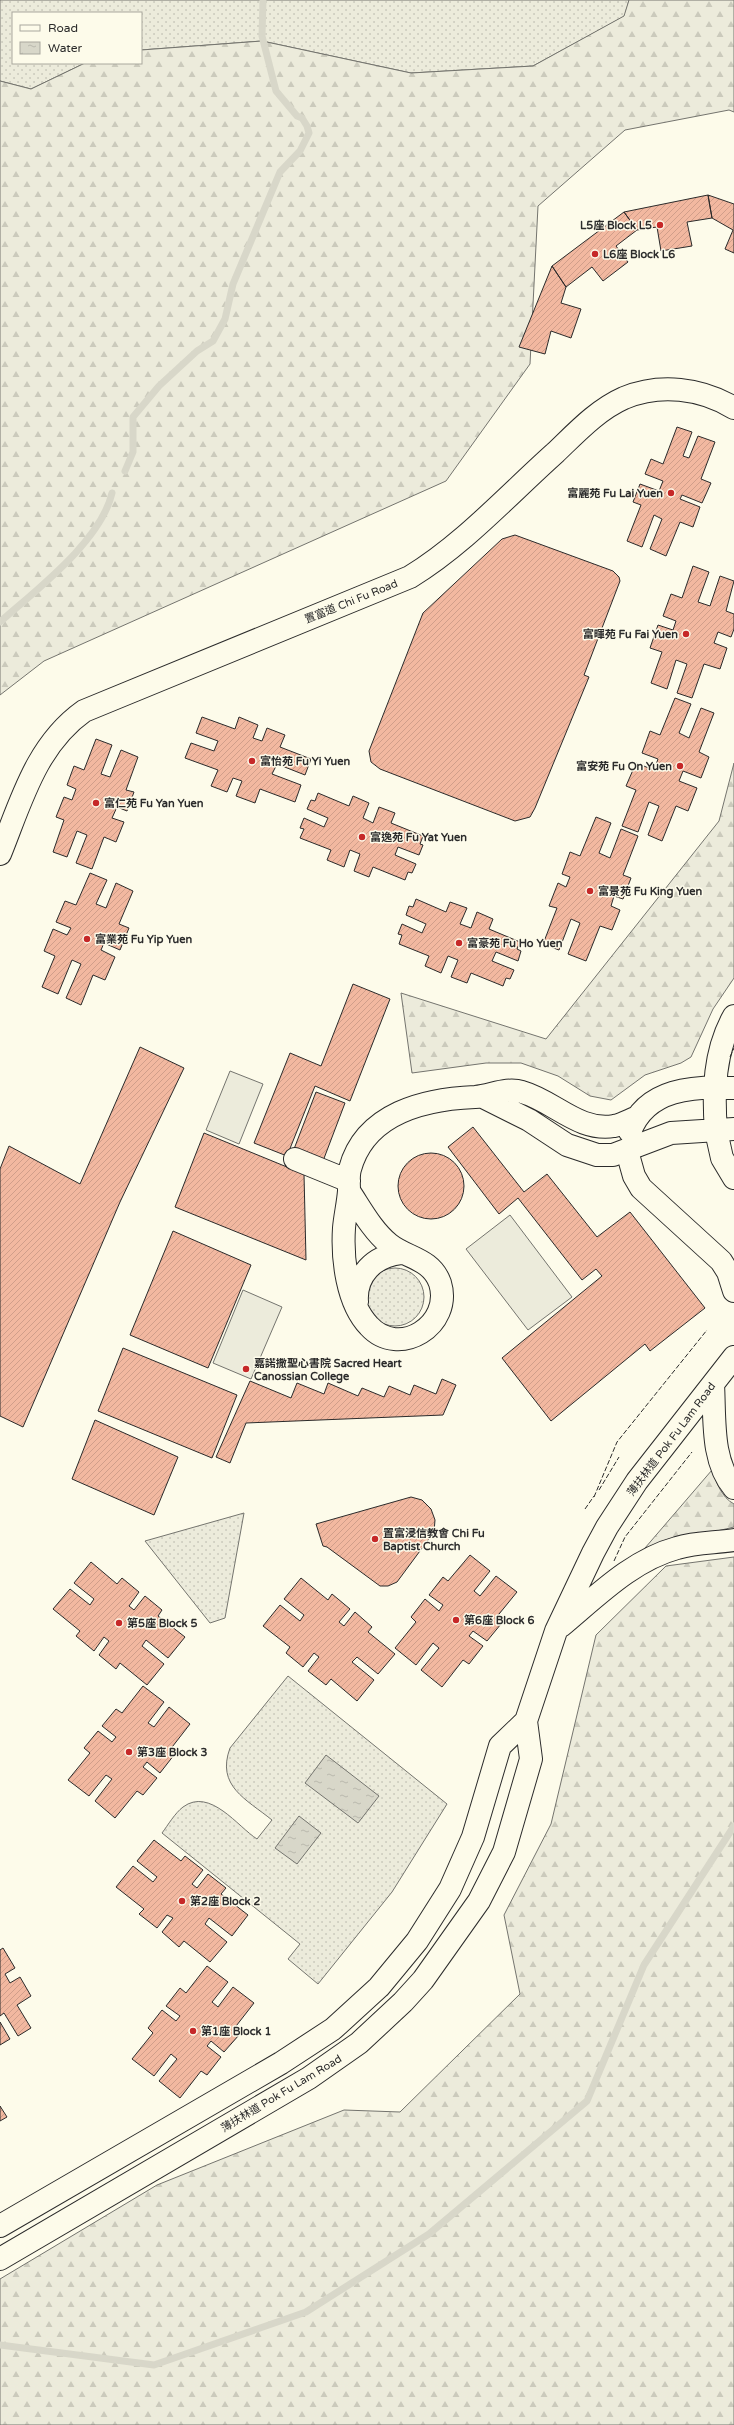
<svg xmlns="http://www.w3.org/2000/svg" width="734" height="2425" font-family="'Varela Round','Noto Sans TC',sans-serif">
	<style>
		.grass { fill: url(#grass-dots); stroke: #74746e }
		.forest { fill: url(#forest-firs); stroke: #74746e }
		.pitch { fill: #ecebdb; stroke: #74746e }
		.water { fill: url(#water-ripples); stroke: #74746e }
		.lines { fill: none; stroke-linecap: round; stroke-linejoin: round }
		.stream { stroke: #d8d7c9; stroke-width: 7 }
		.building { fill: url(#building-hatch); stroke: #2b2b2b }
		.minor-casing { stroke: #2b2b2b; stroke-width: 24 }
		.major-casing { stroke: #2b2b2b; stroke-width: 24 }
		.minor { stroke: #fdfbea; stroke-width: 22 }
		.major { stroke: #fdfbea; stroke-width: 22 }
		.fence { stroke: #2b2b2b; stroke-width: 1; stroke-dasharray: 5 2; stroke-linecap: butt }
		.poi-dot { fill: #c62828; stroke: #fdfbea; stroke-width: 1.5 }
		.labels { text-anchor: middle; stroke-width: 3; stroke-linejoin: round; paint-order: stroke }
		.poi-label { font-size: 11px; font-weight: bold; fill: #2b2b2b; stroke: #fdfbea; text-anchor: start }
		.street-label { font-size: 11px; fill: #2b2b2b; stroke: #fdfbea }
	</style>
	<defs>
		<pattern id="grass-dots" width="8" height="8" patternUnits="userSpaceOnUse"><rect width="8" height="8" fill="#ecebdb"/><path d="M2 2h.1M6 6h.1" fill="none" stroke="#cbcabc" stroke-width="1.8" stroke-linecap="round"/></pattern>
		<pattern id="forest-firs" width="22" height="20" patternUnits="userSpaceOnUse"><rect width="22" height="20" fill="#ecebdb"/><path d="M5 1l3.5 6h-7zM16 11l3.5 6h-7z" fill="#cbcabc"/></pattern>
		<pattern id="water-ripples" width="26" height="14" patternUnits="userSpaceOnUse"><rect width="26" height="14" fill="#d8d7c9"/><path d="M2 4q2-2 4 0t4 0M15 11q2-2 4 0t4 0" fill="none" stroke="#bab9ad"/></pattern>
		<pattern id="building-hatch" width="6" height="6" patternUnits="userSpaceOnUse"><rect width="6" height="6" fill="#f2b8a0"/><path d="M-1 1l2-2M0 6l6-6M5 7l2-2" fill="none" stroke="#d09e8a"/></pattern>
	</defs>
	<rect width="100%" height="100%" fill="#fdfbea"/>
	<!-- grass -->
	<path class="grass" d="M0,0H629L625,16L533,66L411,73L262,41L141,50V13H13V63H85L31,89L0,81Z
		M366 1297a29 29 0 1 1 58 0a29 29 0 1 1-58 0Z
		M244,1513L225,1618L210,1623L145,1541Z
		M288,1676L447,1804L392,1892L318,1984L288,1959L300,1944L162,1833C168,1825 175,1813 183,1807C210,1787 238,1827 257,1839L272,1820C246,1799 216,1786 230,1748Z"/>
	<!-- forest -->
	<path class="forest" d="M629,0H734V112L729,110L625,130L538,206L530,364L446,481L44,661L0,695V81L31,89L85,63H141V50L262,41L411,73L533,66L624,16Z
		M734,763V978L713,1009L691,1057L681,1063L645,1075L611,1100L590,1096L558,1076L521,1063H486L412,1073L401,993L546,1039L719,821Z
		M712,1470C717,1483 721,1497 734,1504V1527L645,1548Z
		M734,1557V2425H0V2279L157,2185L344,2110L400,2112L520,1994L504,1915L551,1824L596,1635L666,1566Z"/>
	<!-- pitch -->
	<path class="pitch" d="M230,1071L263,1084L239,1144L206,1130Z
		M510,1215L572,1297L528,1330L466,1249Z
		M243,1290L282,1307L251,1379L213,1363Z"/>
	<!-- water -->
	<path class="water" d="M326,1755L379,1796L358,1823L305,1783Z
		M299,1816L321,1833L297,1864L275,1848Z"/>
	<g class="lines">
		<!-- stream -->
		<path class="stream" d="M125,471L133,452V417L159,386L197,351L213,341L225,319L233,284L280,172L300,151L309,133L307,126L302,118L297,116L276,91L262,36L263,0
			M0,622C36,590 101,541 112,493
			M0,2345L154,2365L306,2312L429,2234L587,2101L644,1965L734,1826"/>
	</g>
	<!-- building -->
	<path class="building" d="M708,195L734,204V253L725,249L733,230L712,218Z
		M708,195L712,218L687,222L692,246L661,251L657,227L637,230L624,212Z
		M624,212L637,230L616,246L628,262L603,281L592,267L566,287L552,266Z
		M552,266L566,287L561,303L581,309L571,338L551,331L545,354L519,347Z
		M677,427L692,432L683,456L689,458L698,436L715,442L701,479L711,483L702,503L682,495L680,499L700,507L693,527L680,522L666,556L650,549L662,519L654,515L642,547L627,541L641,505L633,502L640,484L659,491L663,481L645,474L651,459L663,464Z
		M515,535L613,571L619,577L620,581L584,675L589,677L535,808L530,817L515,821L380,769L371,762L369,751L423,613L502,539Z
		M693,566L709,572L698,602L710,606L720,576L734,581L726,611L734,614V629L731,637L718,632L714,643L727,648L720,669L704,664L692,698L677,693L687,664L676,660L667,689L651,683L662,652L650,648L658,625L673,630L676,621L663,616L671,594L682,598Z
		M675,698L691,704L679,733L689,738L701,708L714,713L699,752L709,757L701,778L683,771L679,781L697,788L688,811L676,806L662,841L648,835L659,806L649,802L638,832L622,826L636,790L626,786L636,763L654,770L658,759L642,753L650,731L660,735Z
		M202,717L235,729L239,717L258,725L253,738L262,741L267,728L285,735L280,747L311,759L305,775L277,764L272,774L301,785L295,802L260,789L255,803L236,796L242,781L233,778L227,792L211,786L218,770L185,758L191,743L214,751L218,741L196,733Z
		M96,739L112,745L101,774L110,777L121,750L138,757L126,790L134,792L127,811L117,807L112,818L124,822L116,842L104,837L92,869L76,863L87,835L77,831L67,857L53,852L64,820L56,817L64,797L72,800L76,789L67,785L74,766L84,770Z
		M318,793L349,806L353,796L369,803L363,818L373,823L379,807L395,813L391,823L423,836L420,844L423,845L419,855L398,847L395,855L416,864L412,873L408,872L405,880L373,867L369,877L354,871L360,854L350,850L344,867L327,860L331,850L300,838L304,829L300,828L304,818L324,827L328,818L307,809L311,800L315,801Z
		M596,817L611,823L599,853L610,858L621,829L638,836L623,875L631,878L623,899L614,896L611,906L620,910L612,930L600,926L586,961L568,954L580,923L571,919L559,950L543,944L557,908L549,906L558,883L566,887L570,877L562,874L570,852L580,856Z
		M90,873L107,880L96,904L106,908L116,883L133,891L119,924L129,928L120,950L104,943L101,950L115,957L105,980L93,975L81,1005L66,998L81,964L72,960L58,994L42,987L55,956L44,951L53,929L67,935L71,928L56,922L65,901L76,905Z
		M416,899L446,912L450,902L467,908L460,924L471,928L477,912L493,919L489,929L520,942L517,949L521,951L518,961L496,952L492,961L514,970L510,979L506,978L503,986L471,973L467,983L451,977L458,960L448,956L441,973L425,966L429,956L399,944L402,935L398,934L402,924L422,933L426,924L406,915L409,906L413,907Z
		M353,984L390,999L350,1101L315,1086L287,1156L254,1143L290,1053L321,1066Z
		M140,1047L184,1068L120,1202L23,1427L0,1416V1169L9,1146L80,1184Z
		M316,1092L345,1103L323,1161L294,1149Z
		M473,1127L524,1192L547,1174L597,1237L630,1212L705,1308L650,1351L645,1344L551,1421L502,1358L602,1276L596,1269L582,1280L518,1198L499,1214L448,1147Z
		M204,1133L304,1174L306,1260L175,1207Z
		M398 1186a33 33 0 1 1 66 0a33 33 0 1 1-66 0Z
		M173,1231L251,1265L208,1368L130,1335Z
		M123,1348L237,1395L212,1458L98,1411Z
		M442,1379L456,1385L443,1415L246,1423L230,1463L216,1457L250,1381L291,1398L297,1383L324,1394L328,1383L358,1396L362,1388L384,1397L389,1386L410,1395L414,1385L436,1394Z
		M95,1420L178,1457L154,1515L72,1479Z
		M411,1497L422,1500L431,1509L435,1520L434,1532L397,1582L388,1586H380L327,1547L323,1546L316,1524Z
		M470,1555L490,1571L474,1591L480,1596L496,1576L517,1592L495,1619L501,1624L487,1641L473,1631L469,1636L483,1646L469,1664L463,1660L442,1687L421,1670L439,1648L433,1643L416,1665L395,1648L416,1622L411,1617L425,1599L439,1611L443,1605L429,1595L443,1577L448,1581Z
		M91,1562L117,1584L122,1578L139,1592L129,1606L134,1610L145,1596L162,1610L158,1616L185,1637L168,1658L146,1640L142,1646L164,1664L147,1685L120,1663L116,1669L99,1655L109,1641L104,1637L94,1651L76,1636L80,1631L53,1609L70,1589L90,1605L94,1599L74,1583Z
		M301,1578L328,1600L332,1594L350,1609L339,1622L344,1626L355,1612L372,1627L368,1632L395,1654L378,1674L357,1657L352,1662L374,1680L357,1701L331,1679L326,1685L308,1671L319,1657L314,1653L303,1667L286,1653L290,1647L263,1626L280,1605L300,1621L304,1615L284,1599Z
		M143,1686L164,1702L148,1723L154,1727L169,1707L190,1724L169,1751L174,1755L160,1773L147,1762L143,1767L157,1778L143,1795L137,1791L115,1818L95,1801L112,1779L106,1775L89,1796L68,1780L90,1753L84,1748L98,1731L112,1742L116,1737L102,1726L116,1709L122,1713Z
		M154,1840L181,1861L185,1856L203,1870L192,1884L197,1888L208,1874L226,1888L221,1894L248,1915L232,1936L209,1918L205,1924L227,1942L210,1962L184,1941L179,1947L162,1932L173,1918L167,1915L157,1928L139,1914L144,1909L116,1887L133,1866L153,1882L157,1877L137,1861Z
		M3,1948L15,1968L5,1974L10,1983L20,1977L31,1996L17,2005L31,2028L18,2036L4,2013L0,2016V1950Z
		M207,1966L228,1982L212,2002L218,2007L233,1987L254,2003L233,2030L239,2035L224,2052L211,2041L207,2046L221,2057L207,2075L201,2071L180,2098L159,2081L177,2059L171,2054L154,2076L132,2059L153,2033L148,2028L162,2010L176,2021L180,2016L166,2006L180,1988L186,1993Z
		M0,2022L10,2039L0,2045Z
		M0,2106L7,2117L0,2121Z"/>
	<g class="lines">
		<defs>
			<path id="minor" d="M0,854C21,802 36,745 84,711L410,577C464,544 508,495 555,453C576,433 597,410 624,398C660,383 701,388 734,408
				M483,1097L529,1120L567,1145L597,1155H613L671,1133L734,1129
				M716,1131C713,1092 714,1051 734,1016
				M630,1132C646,1088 694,1086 734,1088
				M295,1159L349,1181
				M349,1191C361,1209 372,1230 389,1244C406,1258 431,1258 440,1283C453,1325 399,1359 369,1326C347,1303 342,1259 344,1228C345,1216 348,1204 349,1191C349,1184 348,1176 350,1169C365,1113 425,1099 475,1097C491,1096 506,1087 522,1092C554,1101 579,1132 614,1126C621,1125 628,1121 635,1118
				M357,1302C355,1275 374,1256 401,1253"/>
			<path id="major" d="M716,1131L722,1158L734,1178
				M627,1151L634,1176L641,1188L721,1261L728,1272L734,1291
				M713,1384C715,1419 711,1461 734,1488
				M561,1626C596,1597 632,1560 677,1548C696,1542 715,1543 734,1540
				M0,2226L281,2063L333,2029L379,1987L417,1941L450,1889L473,1837L500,1746L526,1721
				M0,2259L309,2078L359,2043L403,2002L423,1980L479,1901L504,1852L531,1759L526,1721L556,1631L593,1553L607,1527L637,1481L734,1357"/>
		</defs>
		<!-- minor casing -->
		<use href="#minor" class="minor-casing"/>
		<!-- major casing -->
		<use href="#major" class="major-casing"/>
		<!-- minor -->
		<use href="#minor" class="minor"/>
		<!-- major -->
		<use href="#major" class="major"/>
		<!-- fence -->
		<path class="fence" d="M730,1057L734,1048
			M599,1490L619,1457
			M594,1497L617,1442L707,1330
			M585,1509L594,1496
			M614,1561L625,1537L692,1452"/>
	</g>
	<!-- markers -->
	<g class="poi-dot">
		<circle cx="660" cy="225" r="4"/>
		<circle cx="595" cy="254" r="4"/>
		<circle cx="671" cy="493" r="4"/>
		<circle cx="686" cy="634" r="4"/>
		<circle cx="252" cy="761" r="4"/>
		<circle cx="680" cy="766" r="4"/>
		<circle cx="96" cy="803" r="4"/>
		<circle cx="362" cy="837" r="4"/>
		<circle cx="590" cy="891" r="4"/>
		<circle cx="87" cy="939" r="4"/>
		<circle cx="459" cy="943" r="4"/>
		<circle cx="246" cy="1369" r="4"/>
		<circle cx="375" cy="1539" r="4"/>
		<circle cx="456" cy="1620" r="4"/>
		<circle cx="119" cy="1623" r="4"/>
		<circle cx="129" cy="1752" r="4"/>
		<circle cx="182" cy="1901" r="4"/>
		<circle cx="193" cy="2031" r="4"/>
	</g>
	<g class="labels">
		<!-- poi labels -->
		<g class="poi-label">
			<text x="652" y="229" text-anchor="end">L5座 Block L5</text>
			<text x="603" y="258">L6座 Block L6</text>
			<text x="663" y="497" text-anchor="end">富麗苑 Fu Lai Yuen</text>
			<text x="678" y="638" text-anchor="end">富暉苑 Fu Fai Yuen</text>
			<text x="260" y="765">富怡苑 Fu Yi Yuen</text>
			<text x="672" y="770" text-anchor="end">富安苑 Fu On Yuen</text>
			<text x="104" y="807">富仁苑 Fu Yan Yuen</text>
			<text x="370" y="841">富逸苑 Fu Yat Yuen</text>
			<text x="598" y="895">富景苑 Fu King Yuen</text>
			<text x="95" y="943">富業苑 Fu Yip Yuen</text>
			<text x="467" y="947">富豪苑 Fu Ho Yuen</text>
			<text x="254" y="1367">嘉諾撒聖心書院 Sacred Heart<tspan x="254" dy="13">Canossian College</tspan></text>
			<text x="383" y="1537">置富浸信教會 Chi Fu<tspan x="383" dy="13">Baptist Church</tspan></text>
			<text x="464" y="1624">第6座 Block 6</text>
			<text x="127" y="1627">第5座 Block 5</text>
			<text x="137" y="1756">第3座 Block 3</text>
			<text x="190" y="1905">第2座 Block 2</text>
			<text x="201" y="2035">第1座 Block 1</text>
		</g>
		<!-- street labels -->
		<g class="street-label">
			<text transform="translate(351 601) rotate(-22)" y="4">置富道 Chi Fu Road</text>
			<text transform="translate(671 1439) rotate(-53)" y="4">薄扶林道 Pok Fu Lam Road</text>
			<text transform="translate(281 2093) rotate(-31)" y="4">薄扶林道 Pok Fu Lam Road</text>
		</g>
	</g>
	<!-- legend -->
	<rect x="12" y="12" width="130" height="52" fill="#fdfbea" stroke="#a9a89e"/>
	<rect x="20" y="25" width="20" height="6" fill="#fdfbea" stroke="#a9a89e"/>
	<text x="48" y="32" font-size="12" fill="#2b2b2b">Road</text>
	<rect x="20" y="42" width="20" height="12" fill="url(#water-ripples)" stroke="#a9a89e"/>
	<text x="48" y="52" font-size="12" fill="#2b2b2b">Water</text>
</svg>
